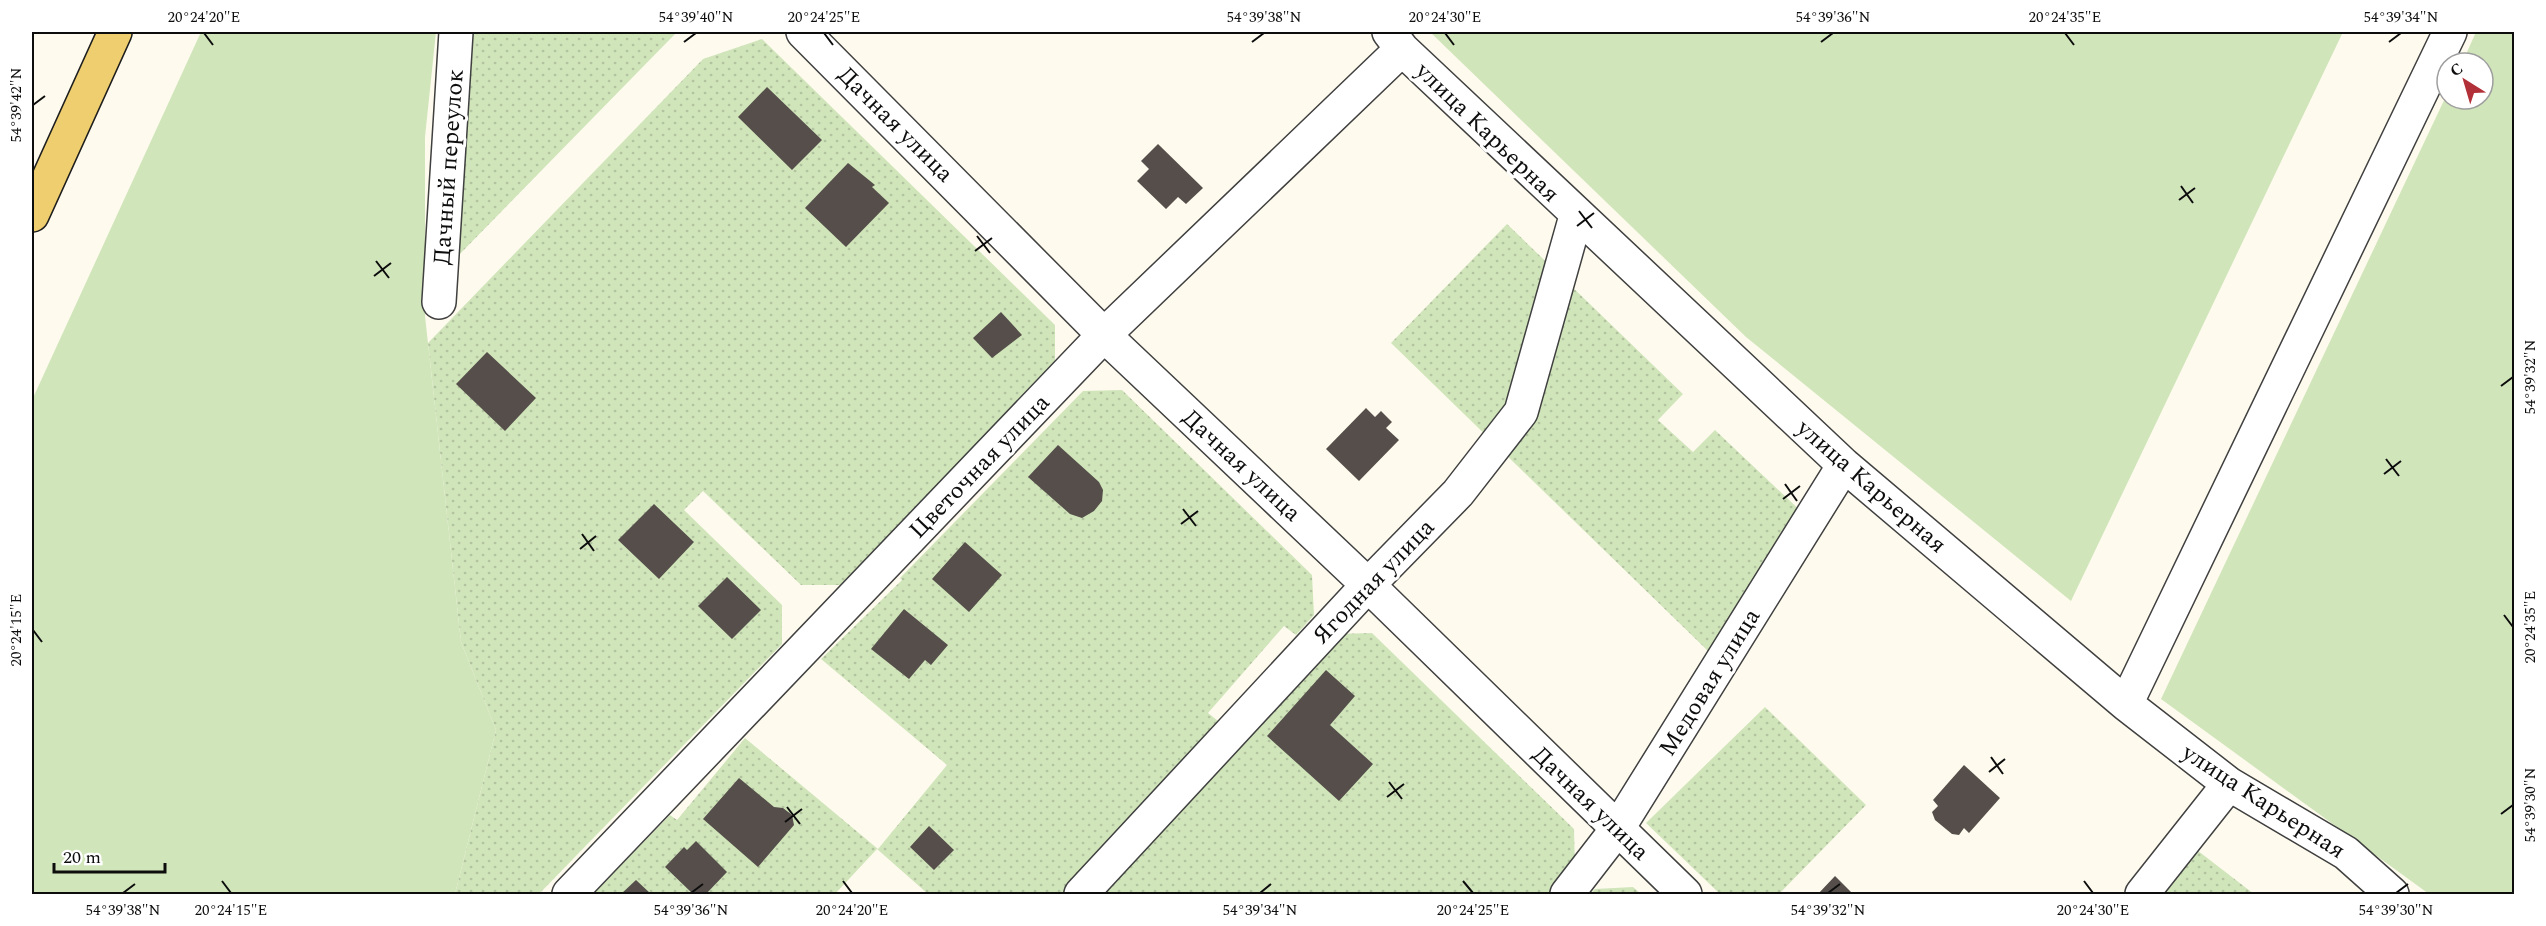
<svg xmlns="http://www.w3.org/2000/svg" width="2546" height="926" font-family="Spectral,serif">
	<style>
		.grass { fill: #d1e5bb }
		.garden { fill: url(#garden-dots) }
		.building { fill: #554e4a }
		.lines { fill: none; stroke-linecap: round; stroke-linejoin: round }
		.minor-casing { stroke: #404040; stroke-width: 36 }
		.major-casing { stroke: #1e1e1e; stroke-width: 36 }
		.minor { stroke: #fff; stroke-width: 33 }
		.major { stroke: #eece6e; stroke-width: 33 }
		.ticks { fill: none; stroke: #0d0d0d; stroke-width: 2 }
		.labels { text-anchor: middle; stroke-width: 6; stroke-linejoin: round; paint-order: stroke }
		.street-label { font-size: 24px; fill: #0d0d0d; stroke: #fff }
		.neatline { fill: none; stroke: #0d0d0d; stroke-width: 2 }
		.ticks-label { font-size: 15px; text-anchor: middle; fill: #0d0d0d }
	</style>
	<defs>
		<pattern id="garden-dots" width="8" height="8" patternUnits="userSpaceOnUse" patternTransform="scale(1.5)"><rect width="8" height="8" fill="#d1e5bb"/><path d="M2 2h.1M6 6h.1" fill="none" stroke="#b2c3a0" stroke-width="1.8" stroke-linecap="round"/></pattern>
	</defs>
	<rect width="100%" height="100%" fill="#fefbee"/>
	<!-- grass -->
	<path class="grass" d="M201,32H436L425,137V316L461,642L496,730L455,894H32V400Z
		M1430,32H2343L2071,601L1746,337Z
		M2476,32H2514V894H2429L2161,699L2447,94V99H2483V63H2462Z"/>
	<!-- garden -->
	<path class="garden" d="M467,32H677L454,260Z
		M762,39L1055,325V364L840,585H801L703,491L684,510L782,605V644L539,894H455L496,730L461,642L428,343L703,59Z
		M1507,224L1683,394L1658,420L1693,452L1715,430L1823,532L1708,651L1391,343Z
		M1122,390L1312,575L1314,615L1296,635L1284,626L1208,713L1218,721L1148,804L1062,894H928L877,849L835,894H593L670,815L677,820L745,738L878,849L947,765L821,659L902,580L900,578L1083,391Z
		M1372,633L1574,829L1575,869L1552,894H1096L1334,634Z
		M1765,707L1866,805L1779,894H1720L1646,823Z
		M2193,847L2254,894H2158Z
		M1633,887L1641,894H1590L1595,889Z"/>
	<!-- building -->
	<path class="building" d="M767,87L822,140L792,170L738,117Z
		M1158,144L1203,188L1186,204L1178,197L1166,209L1137,181L1149,169L1141,161Z
		M848,163L875,185L872,187L889,203L846,247L805,208Z
		M1001,312L1022,335L992,358L973,338Z
		M487,352L536,398L505,431L456,384Z
		M1366,408L1375,417L1381,411L1392,422L1386,428L1399,440L1359,481L1326,449Z
		M1058,445L1099,482L1103,490L1102,501L1094,511L1082,518L1070,514L1028,477Z
		M654,504L694,542L659,579L618,540Z
		M965,542L1002,575L969,612L932,579Z
		M727,577L761,610L732,639L698,606Z
		M904,609L948,645L931,665L925,660L909,679L871,649Z
		M1326,670L1355,696L1330,725L1373,764L1339,801L1267,736Z
		M1964,765L2000,798L1969,833L1964,828L1959,835L1952,834L1935,820L1932,812L1938,806L1933,800Z
		M739,778L774,807L783,808L792,815L794,825L758,867L703,819Z
		M929,826L954,850L934,870L910,847Z
		M696,841L727,872L706,894H693L665,867L684,847L687,850Z
		M1835,876L1851,892L1856,894H1818Z
		M636,880L651,894H621Z"/>
	<g class="lines">
		<defs>
			<path id="minor" d="M803,32L1104,335L1368,585L1685,894
				M1389,32L1402,49L1844,465L2126,704L2229,784L2346,853L2392,894
				M439,302L456,32
				M2126,704L2450,32
				M569,894L1104,335L1402,49
				M1081,894L1368,585L1458,493L1521,412L1576,216
				M1567,894L1618,828L1844,465
				M2142,894L2229,784"/>
			<path id="major" d="M32,215L115,32"/>
		</defs>
		<!-- minor casing -->
		<use href="#minor" class="minor-casing"/>
		<!-- major casing -->
		<use href="#major" class="major-casing"/>
		<!-- minor -->
		<use href="#minor" class="minor"/>
		<!-- major -->
		<use href="#major" class="major"/>
	</g>
	<!-- ticks -->
	<path class="ticks" d="M204,33L213,45M824,33L833,45M1445,33L1454,45M2065,33L2074,45M684,42L696,33M1252,42L1264,33M1821,42L1833,33M2389,42L2401,33M33,105L45,96M2181,186L2193,203M2179,200L2195,188M1579,211L1592,228M1577,226L1594,213M977,236L990,253M975,251L992,238M376,261L389,278M374,276L391,263M2501,386L2513,377M2386,459L2399,476M2384,474L2401,461M1785,484L1797,501M1783,499L1800,486M1183,509L1196,526M1181,524L1198,511M582,534L594,551M580,549L596,536M2504,615L2513,627M33,630L42,642M1991,757L2003,774M1989,772L2005,759M1389,782L1402,799M1387,797L1404,784M787,807L800,824M2501,814L2513,805M785,822L802,809M222,881L231,893M843,881L852,893M1463,881L1473,893M2084,881L2093,893M123,893L135,884M691,893L703,884M1260,893L1271,884M1828,893L1840,884M2396,893L2408,884"/>
	<g class="labels">
		<!-- street labels -->
		<g class="street-label">
			<text transform="translate(896 124) rotate(45)" y="8">Дачная улица</text>
			<text transform="translate(1488 132) rotate(44)" y="8">улица Карьерная</text>
			<text transform="translate(448 167) rotate(-86)" y="8">Дачный переулок</text>
			<text transform="translate(1242 465) rotate(43)" y="8">Дачная улица</text>
			<text transform="translate(979 466) rotate(-46)" y="8">Цветочная улица</text>
			<text transform="translate(1872 486) rotate(41)" y="8">улица Карьерная</text>
			<text transform="translate(1373 581) rotate(-46)" y="8">Ягодная улица</text>
			<text transform="translate(1709 682) rotate(-58)" y="8">Медовая улица</text>
			<text transform="translate(2264 801) rotate(33)" y="8">улица Карьерная</text>
			<text transform="translate(1591 803) rotate(44)" y="8">Дачная улица</text>
		</g>
	</g>
	<!-- border -->
	<rect width="2546" height="926" fill="none" stroke="#ffffff" stroke-width="66"/>
	<!-- north arrow -->
	<g transform="translate(2465 81) rotate(323)"><circle r="28" fill="#ffffff" stroke="#9e9e9e" stroke-width="1.5"/>
	<path d="M0-4.5L10 22L0 15L-10 22Z" fill="#b23037"/>
	<text y="-9" font-size="16" font-weight="bold" text-anchor="middle" fill="#0d0d0d">С</text>
	</g>
	<!-- scale -->
	<path d="M54 863v9h111v-9" fill="none" stroke="#0d0d0d" stroke-width="3"/>
	<text x="63" y="863" font-size="18" fill="#0d0d0d" stroke="#ffffff" stroke-width="4.5" paint-order="stroke">20 m</text>
	<rect x="33" y="33" width="2480" height="860" class="neatline"/>
	<g class="ticks-label">
		<text x="204" y="22">20°24'20"E</text>
		<text x="696" y="22">54°39'40"N</text>
		<text x="824" y="22">20°24'25"E</text>
		<text x="1264" y="22">54°39'38"N</text>
		<text x="1445" y="22">20°24'30"E</text>
		<text x="1833" y="22">54°39'36"N</text>
		<text x="2065" y="22">20°24'35"E</text>
		<text x="2401" y="22">54°39'34"N</text>
		<text transform="translate(16 105) rotate(-90)" y="5">54°39'42"N</text>
		<text transform="translate(2530 377) rotate(-90)" y="5">54°39'32"N</text>
		<text transform="translate(2530 627) rotate(-90)" y="5">20°24'35"E</text>
		<text transform="translate(16 630) rotate(-90)" y="5">20°24'15"E</text>
		<text transform="translate(2530 805) rotate(-90)" y="5">54°39'30"N</text>
		<text x="123" y="915">54°39'38"N</text>
		<text x="231" y="915">20°24'15"E</text>
		<text x="691" y="915">54°39'36"N</text>
		<text x="852" y="915">20°24'20"E</text>
		<text x="1260" y="915">54°39'34"N</text>
		<text x="1473" y="915">20°24'25"E</text>
		<text x="1828" y="915">54°39'32"N</text>
		<text x="2093" y="915">20°24'30"E</text>
		<text x="2396" y="915">54°39'30"N</text>
	</g>
</svg>
